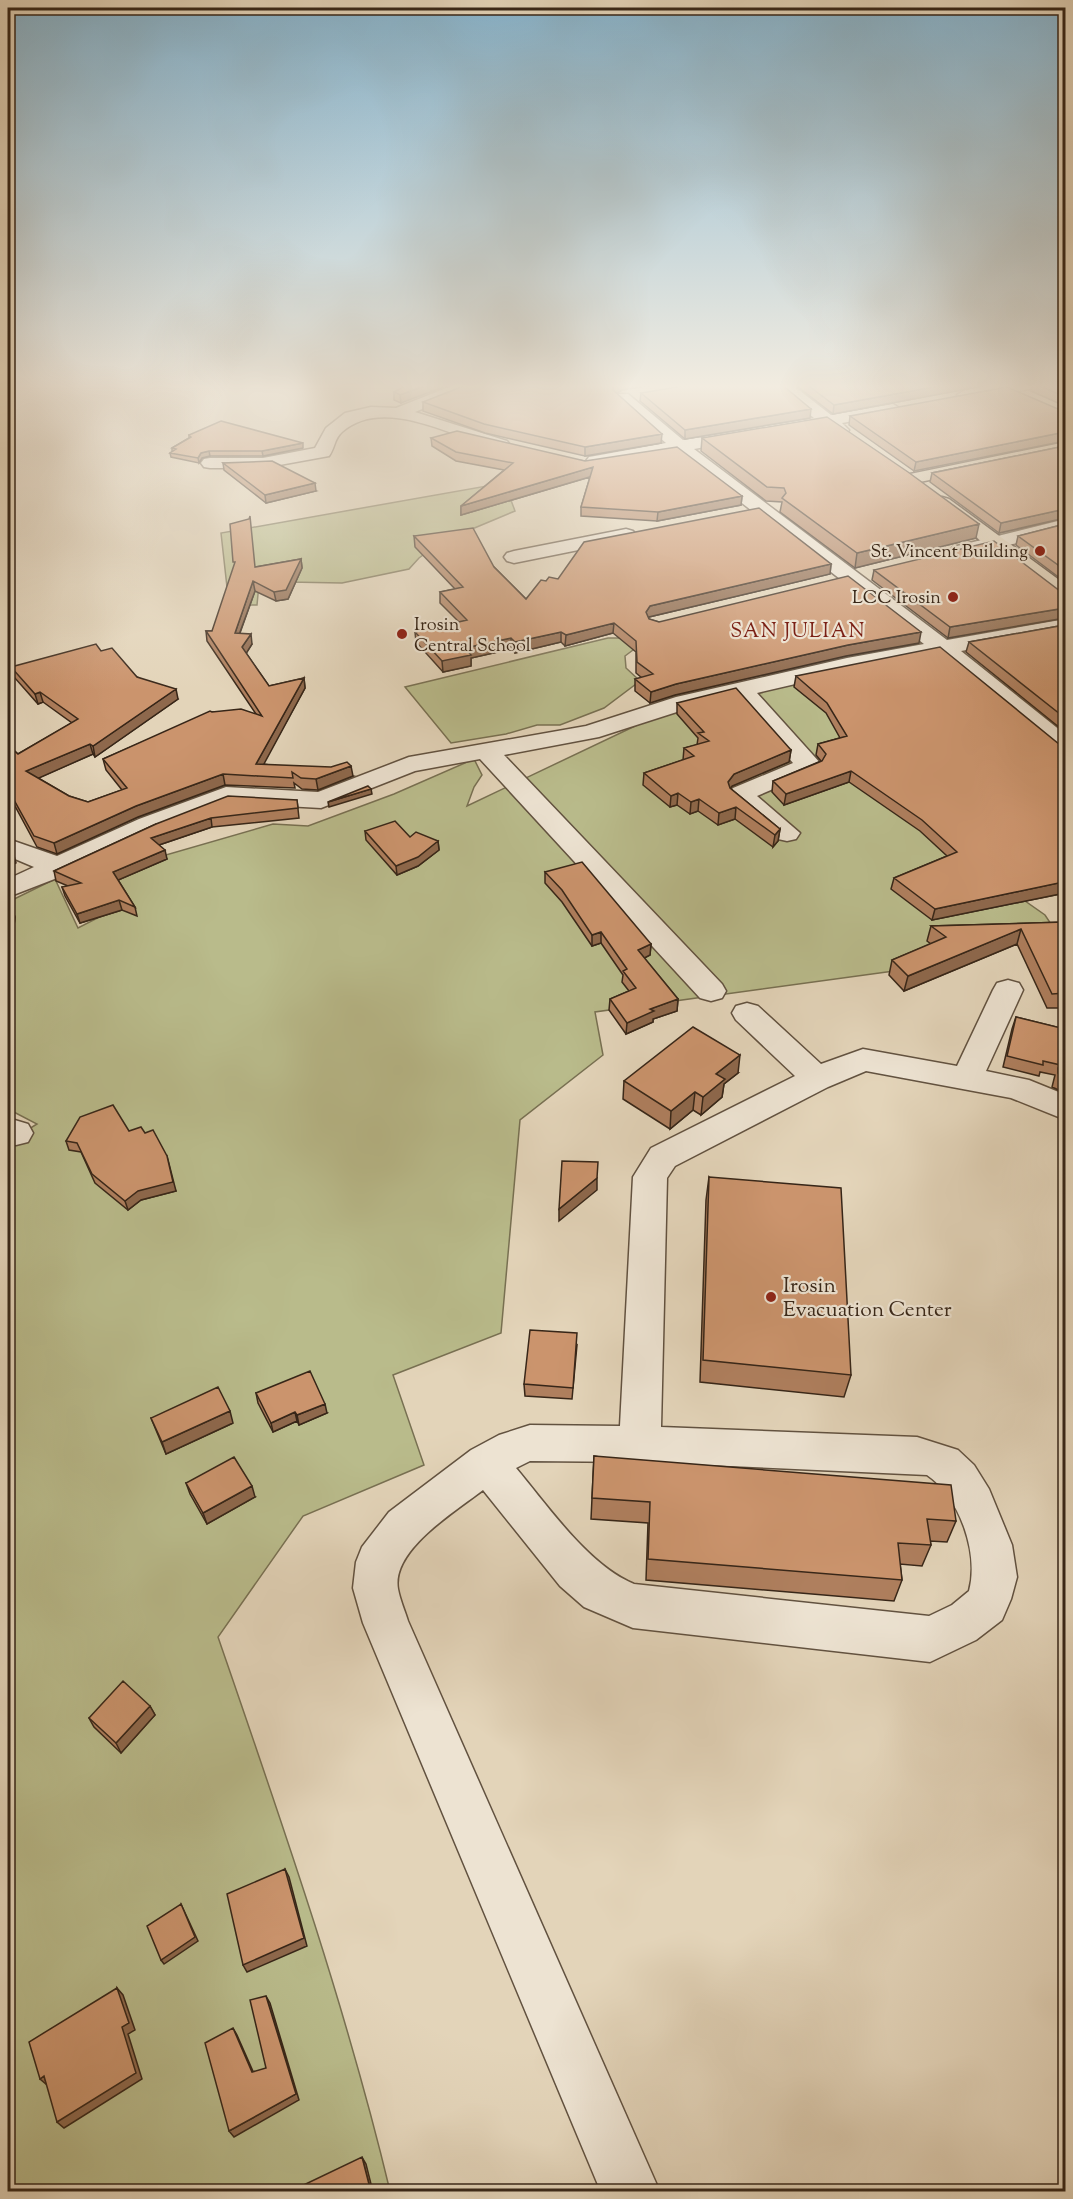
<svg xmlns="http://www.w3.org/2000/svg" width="1073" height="2199" font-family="'Sorts Mill Goudy',serif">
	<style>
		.green { fill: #b9bb8b; stroke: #787052; stroke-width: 1.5 }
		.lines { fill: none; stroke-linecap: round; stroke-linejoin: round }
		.minor-casing { stroke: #625240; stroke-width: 3 }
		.major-casing { stroke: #372618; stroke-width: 3 }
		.minor { fill: #ede3d2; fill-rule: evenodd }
		.major { fill: #e3d4b9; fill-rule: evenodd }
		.wall { fill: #af7f5e; stroke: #372618; stroke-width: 1.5 }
		.shaded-wall { fill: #8e684c; stroke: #372618; stroke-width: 1.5 }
		.building { fill: #cb946d; stroke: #372618; stroke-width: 1.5 }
		.poi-dot { fill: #8f2418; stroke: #ede3d2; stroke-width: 2 }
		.labels { text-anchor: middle; stroke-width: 4.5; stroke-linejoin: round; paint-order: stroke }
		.far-poi-label { font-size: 18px; fill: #372618; stroke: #ede3d2; text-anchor: end }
		.far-quarter-label { font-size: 20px; letter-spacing: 1.5px; fill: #7a1f14; stroke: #ede3d2 }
		.poi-label { font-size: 21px; fill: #372618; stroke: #ede3d2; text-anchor: start }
	</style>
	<rect width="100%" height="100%" fill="#e3d4b9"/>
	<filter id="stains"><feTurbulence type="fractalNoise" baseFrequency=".00333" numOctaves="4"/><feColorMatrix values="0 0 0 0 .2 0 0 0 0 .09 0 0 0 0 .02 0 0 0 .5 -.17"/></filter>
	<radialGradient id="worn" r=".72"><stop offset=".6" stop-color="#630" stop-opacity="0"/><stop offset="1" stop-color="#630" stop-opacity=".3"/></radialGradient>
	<!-- green -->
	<path class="green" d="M498,484L509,495L515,511L441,542L419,558L409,569L342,583L288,582L260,573L257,605H229L221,533Z
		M608,638H627L637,647L625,656L626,668L640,681L604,708L560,725H537L506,734L451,743L405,687Z
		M813,680L1015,894L1045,915L1057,933L894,971L595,1012L603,1055L520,1120L501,1333L393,1375L424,1465L303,1516L218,1637C281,1820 345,2003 390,2191H8V1138L21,1134L37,1124L8,1109V902L55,879L78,928L123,905L107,872L273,824L308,826L394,794L474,759L482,775L474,787L467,806L654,717L691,706Z"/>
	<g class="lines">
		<defs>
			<path id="minor" d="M459,383H480L478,386L415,412L507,441L510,445L507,449H495C451,435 382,396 342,432C334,439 335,448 329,456L263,468H210L204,467L201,463L204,459L210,458H263L315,448L326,428L345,413L371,407L396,408Z
				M773,383H790L831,415L893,404L901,409L893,414L842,423L849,430L846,434L840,435L825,426L694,449L947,640L1066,619V632L961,651L1066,735V755L1057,753L938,655L847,672L757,693L822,765L818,770L757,796L800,833L796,839L787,841L778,839L730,798L729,793L733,788L793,763L736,697L683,710L599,737L504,755L722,984L726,991L722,998L711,1001L700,998L480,759L415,771L321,808L229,803L157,831L70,873L8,897V879L34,867L8,856V839L57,856L139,819L226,787L318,792L409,757L586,726L676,697L847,658L924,644L676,452L595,466L589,465L586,461L589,457L595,456L666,443L616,400L614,397L616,394H628L683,440L814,418Z
				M1008,383H1042L1034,388L965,400L957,395L965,390Z
				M1066,519V531L960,557L953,555L950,551L953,547Z
				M626,529L633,531L636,535L633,539L514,563L507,561L504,557L507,553L514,551Z
				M1008,980L1019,983L1023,990L986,1071L1029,1080L1066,1095V1120L1011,1098L866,1071L828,1087L675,1166L667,1178L661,1427L917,1437L958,1450L974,1465L989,1489L1012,1545L1017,1577L1011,1599L1002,1620L976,1640L930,1662L633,1628L584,1607L560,1586L483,1490C456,1511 391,1550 398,1589C400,1600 405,1611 408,1621L660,2192H601L363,1623L353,1588L356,1562L362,1547L389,1512L471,1450L499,1435L530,1425L620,1426L633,1177L651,1148L795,1076L736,1020L732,1013L736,1006L747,1003L758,1006L821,1064L863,1049L957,1066L993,990L997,983ZM530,1461L640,1462L927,1475C960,1497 979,1554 969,1591L952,1605L929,1616L634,1584C588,1565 548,1506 516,1468Z
				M8,1118L28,1124L33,1133L28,1142L16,1145L8,1143Z"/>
			<path id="major" d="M1066,442V452L910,484L904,483L901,479L904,475L910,474Z
				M942,497L949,499L1066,585V601L1059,599L935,507L933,503L935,499Z"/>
		</defs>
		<!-- minor casing -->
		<use href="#minor" class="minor-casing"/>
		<!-- major casing -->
		<use href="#major" class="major-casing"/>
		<!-- minor -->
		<use href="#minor" class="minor"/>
		<!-- major -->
		<use href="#major" class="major"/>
	</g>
	<!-- wall -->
	<path class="wall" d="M411,383L401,403L394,400V392Z
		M793,383H994L993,384L833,414Z
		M1033,383H1065V406L1031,391Z
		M622,390L616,393L661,443L585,456L485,433L423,411V402Z
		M641,393L810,418L685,439L640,401Z
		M1065,412L914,471L849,425L850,416Z
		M189,435L303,448L263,456H210L202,458L199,463L171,457L170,453L172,452V448L189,438Z
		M431,438L585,461L742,496L741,505L657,521L581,516V507L590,477L461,515V506L504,470L456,461L432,446Z
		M702,438L976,538L855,568L780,512L782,502L766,501L701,451Z
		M1065,446V518L999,533L930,482L932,473Z
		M223,463L316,491L266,503L224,470Z
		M1065,524V582L1016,545L1018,536Z
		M414,536L494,567L526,599L546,581L558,579L831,564L830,574L649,617L648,618L649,619L659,622L919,643L846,656L675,695L650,703L635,691V679L642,678L636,673V652L613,633L565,646L561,642L515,653L511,649L471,658V666L443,672L416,642L415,632L459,622L440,603V592L455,589L415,547Z
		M301,559L302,568L288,599L276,601L255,591L240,633L252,644L246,653L269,686L304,678L305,688L263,764L353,776L318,790L302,789L294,783L295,788L225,785L138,817L57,854L37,847L8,793V745L18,754L72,723L43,702L38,704L14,677L11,667L101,651L137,677L178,699L95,757L93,754L38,778L69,796L88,802L122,790L106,770L103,759L212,712L256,714L207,641L206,631H212L256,567Z
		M874,570L1060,591L948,638L872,580Z
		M1065,625V732L966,652L969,642Z
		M796,676L1065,745V901L1060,894L932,920L891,889L894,878L947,856L920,831L849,782L784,805L772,792L773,781L821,761L816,755L818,744L840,738L826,713L794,687Z
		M677,703L791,750L789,762L732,786L730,788L780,829L778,841L773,847L735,819L718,825L698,811L690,814L677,805L670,807L643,785L644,773L683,760L684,748L697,745L698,738L677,714Z
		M297,800L299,818L212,827L159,845L167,859L118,880L135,907L137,916L122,910L80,923L65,896L62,887L68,886L56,881L54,871L156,824Z
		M8,808L13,838L9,837L8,838Z
		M365,831L438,841L439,850L418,866L397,875L366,840Z
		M545,872L651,944L650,955L644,958L678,999L677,1011L653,1019V1022L626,1034L609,1010L610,999L629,991L622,982L623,975L601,943L592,946L562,902L545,883Z
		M8,911H13L15,917L12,943H8Z
		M1065,922V1008H1047L1017,944L904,991L889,975L892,960L931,944L927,941L931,926Z
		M1016,1017L1065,1029V1093L1052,1087L1055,1075L1040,1072L1039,1076L1003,1067L1012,1029Z
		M738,1073L724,1084L722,1097L701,1115L693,1110L670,1129L623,1099L624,1081Z
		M129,1131L145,1133L176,1191L141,1200L128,1210L95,1183L81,1152L69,1150L66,1141Z
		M709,1177L851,1375L844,1397L700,1382L706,1200Z
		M577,1345L572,1399L525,1396L524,1384Z
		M256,1393L327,1413L299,1425L297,1421L273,1432L258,1403Z
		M151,1418L233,1423L166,1454Z
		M594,1456L956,1521L947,1542L930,1541L931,1545L922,1566L900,1564L902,1580L894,1601L646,1580L648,1523L591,1519Z
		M186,1483L255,1497L207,1524L190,1494Z
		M150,1706L155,1715L121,1753L94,1727L89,1718Z"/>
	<!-- shaded-wall -->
	<path class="shaded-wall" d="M432,383H454L401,403L400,395Z
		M620,383H667L622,390L613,395V387Z
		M956,383H994L993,384L833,414L834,405Z
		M811,409L810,418L685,439V430Z
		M1065,432V441L914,471L916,462Z
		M662,434L661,443L585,456V447Z
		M303,443V448L263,456L262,451Z
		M209,451L210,456L202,458L199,463L198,458L201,453Z
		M593,467V476L461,515V506Z
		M315,483L316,491L266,503L265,495Z
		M742,496L741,505L657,521L658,512Z
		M1065,509V518L999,533L1001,523Z
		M979,524L976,538L855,568L857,553Z
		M301,559L302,568L288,599L276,601L274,592Z
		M831,564L830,574L649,617L645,623L646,612L650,606Z
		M253,581L255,591L236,643L235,633Z
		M1065,608V618L948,638L950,627Z
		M614,623L613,633L565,646L566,635Z
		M561,632V642L515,653V642Z
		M921,632L919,643L846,656L675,695L650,703L651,692L676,684L848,645Z
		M251,634L252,644L244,657L242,647Z
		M511,638V649L471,658V666L443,672L442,661L465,648Z
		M304,678L305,688L258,775L256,764Z
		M176,689L178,699L95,757L93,746Z
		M40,692L43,702L38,704L35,694Z
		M90,744L93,754L30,782L26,771Z
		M791,750L789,762L732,786L727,793L728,782L734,774Z
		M351,766L353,776L318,790L316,779Z
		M851,771L849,782L784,805L786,794Z
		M223,774L225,785L138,817L57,854L54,843L136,806Z
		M371,789L372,794L329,807L328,802Z
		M678,793L677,805L670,807L671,796Z
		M699,799L698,811L690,814L691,802Z
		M736,807L735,819L718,825L719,813Z
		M8,808L13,838L10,828L8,816Z
		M211,818L212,827L153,847L151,838Z
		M780,829L778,841L773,847L775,835Z
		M438,841L439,850L418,866L397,875L396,866Z
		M165,850L167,859L116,881L113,872Z
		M13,852L16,863L8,868V855Z
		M1063,882L1060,894L932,920L935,909Z
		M119,900L122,910L80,923L77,914Z
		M13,911L15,917L12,943L10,937Z
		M1021,929L1017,944L904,991L908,976Z
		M601,932V943L592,946V935Z
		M651,944L650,955L637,962L638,950Z
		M678,999L677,1011L653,1019V1022L626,1034L627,1023L650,1009Z
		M740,1055L738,1073L724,1084L722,1097L701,1115L703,1097L716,1074Z
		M695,1092L693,1110L670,1129L671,1111Z
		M167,1156L176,1191L141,1200L128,1210L125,1201Z
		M597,1178V1190L559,1221V1209Z
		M325,1404L327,1413L299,1425L297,1415Z
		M230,1411L233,1423L166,1454L162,1442Z
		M295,1412L297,1421L273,1432L271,1423Z
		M252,1486L255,1497L207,1524L203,1513Z
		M150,1706L155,1715L121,1753L116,1743Z
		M285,1869L289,1877L307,1946L247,1972L243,1965Z
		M181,1904L198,1941L164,1964L161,1960Z
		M117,1988L123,1995L135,2030L128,2034L142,2079L64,2128L57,2122L122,2027Z
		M266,1996L270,2003L299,2100L234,2137L229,2131L296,2094Z
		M233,2028L237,2035L256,2078L252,2072Z
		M44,2076L47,2085L40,2079Z
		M362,2157L366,2164L373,2192H371Z"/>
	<!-- building -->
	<path class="building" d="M411,383H432L400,395L394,392Z
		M471,383H620L613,387V390L662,434L585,447L484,424L423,402Z
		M701,383H780L811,409L685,430L641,393Z
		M805,383H956L834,405Z
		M1034,383H1065V397Z
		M1007,387L1065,412V432L916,462L850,416Z
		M827,417L908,472L979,524L857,553L782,498L786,493L784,488L767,487L702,438Z
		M221,421L303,443L262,451H209L201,453L198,458L170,453L176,449L172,448L191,437L189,435Z
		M457,431L585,461L677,447L742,496L658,512L581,507L593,467L461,506L513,463L456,452L431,438Z
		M1065,446V509L1001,523L932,473Z
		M272,461L315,483L265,495L223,463Z
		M759,508L831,564L650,606L646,612L649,619L659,622L848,576L921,632L848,645L676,684L651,692L635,679L653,674L637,662L636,641L614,623L566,635L561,632L515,642L511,638L465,648L471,655L442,661L415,632L467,620L440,592L463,587L414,536L473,528L494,567L526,599L541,580L546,581L549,577L558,579L584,542Z
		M250,516L255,567L301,559L286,590L274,592L253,581L235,633L251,634L242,647L269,686L304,678L256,764L331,767L347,762L351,766L316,779L301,778L292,772L293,778L223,774L136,806L54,843L34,836L8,789V745L18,754L78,719L40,692L35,694L11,667L96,644L101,651L112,648L137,677L176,689L93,746L90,744L26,771L69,796L88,802L127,788L103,759L210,711L212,712L241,709L262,716L206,631H212L235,562H233L230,524L249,519Z
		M1065,524V570L1018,536Z
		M994,541L1060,591L1065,592V608L950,627L874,570Z
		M1065,625V718L969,642Z
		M940,647L1059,744L1065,745V885L1063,882L935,909L894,878L957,852L922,820L851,771L786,794L773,781L822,761L826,754L818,744L847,736L827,703L796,676Z
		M736,688L791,750L734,774L728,782L730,788L780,829L775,835L736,807L719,813L699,799L691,802L678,793L671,796L644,773L694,756L684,748L709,741L698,733L704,732L677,703Z
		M368,786L371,789L328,802Z
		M228,796L297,800L298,808L211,818L151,838L165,850L113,872L135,907L119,900L77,914L62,887L81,883L54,871L156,824Z
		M8,816L10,828L8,827Z
		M395,821L410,837L416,832L438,841L418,857L396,866L365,831Z
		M8,848L13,852L8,855Z
		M582,862L651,944L638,950L678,999L650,1009L654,1011L627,1023L610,999L636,988L623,971L627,969L601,932L592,935L562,890L545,872Z
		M8,911H13L10,937H8Z
		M1065,922V993L1052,994L1021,929L908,976L892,960L946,937L931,926Z
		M1016,1017L1065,1029V1066L1043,1061V1065L1007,1056Z
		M693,1027L740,1055L716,1074L725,1079L703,1097L695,1092L671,1111L624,1081Z
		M1058,1068H1065V1077L1058,1073Z
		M113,1105L129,1131L141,1127L145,1133L153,1130L167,1156L173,1182L138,1191L125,1201L92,1174L77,1143L66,1141L80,1117Z
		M562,1161L598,1162L597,1178L559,1209Z
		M709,1177L841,1188L851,1375L703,1360Z
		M530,1330L577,1333L573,1388L524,1384Z
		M310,1371L325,1404L297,1415L295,1412L271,1423L256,1393Z
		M218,1387L230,1411L162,1442L151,1418Z
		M594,1456L951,1485L956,1521L927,1519L931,1545L898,1543L902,1580L648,1559L650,1502L592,1498Z
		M234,1457L252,1486L203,1513L186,1483Z
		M123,1681L150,1706L116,1743L89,1718Z
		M285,1869L304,1938L243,1965L227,1894Z
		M181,1904L195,1937L161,1960L147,1926Z
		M117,1988L129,2023L122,2027L136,2073L57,2122L44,2076L40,2079L29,2042Z
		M266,1996L296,2094L229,2131L205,2043L233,2028L252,2072L266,2068L250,2000Z
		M362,2157L371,2192H289Z"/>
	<!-- sky -->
	<linearGradient id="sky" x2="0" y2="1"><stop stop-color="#87b6d1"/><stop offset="0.56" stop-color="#f2ece0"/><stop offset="1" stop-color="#f2ece0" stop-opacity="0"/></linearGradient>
	<rect width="1073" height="690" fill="url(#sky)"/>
	<!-- markers -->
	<g class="poi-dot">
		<circle cx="1040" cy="551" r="6"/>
		<circle cx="953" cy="597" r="6"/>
		<circle cx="402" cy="634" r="6"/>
		<circle cx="771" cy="1297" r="6"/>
	</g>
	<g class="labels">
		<!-- far-poi labels -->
		<g class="far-poi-label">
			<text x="1028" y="557">St. Vincent Building</text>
			<text x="941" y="603">LCC Irosin</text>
			<text x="414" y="630" text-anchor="start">Irosin<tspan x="414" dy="21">Central School</tspan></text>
		</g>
		<!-- far-quarter labels -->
		<g class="far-quarter-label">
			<text x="798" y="637">SAN JULIAN</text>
		</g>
		<!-- poi labels -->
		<g class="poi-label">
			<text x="783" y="1292">Irosin<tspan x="783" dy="24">Evacuation Center</tspan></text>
		</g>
	</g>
	<!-- margin -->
	<rect width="1073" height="2199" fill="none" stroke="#e3d4b9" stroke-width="30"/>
	<rect x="9" y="9" width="1055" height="2181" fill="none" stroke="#372618" stroke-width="3"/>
	<rect x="15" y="15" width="1043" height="2169" fill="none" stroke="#372618" stroke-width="1.5"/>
	<rect width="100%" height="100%" filter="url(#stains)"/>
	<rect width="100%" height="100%" fill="url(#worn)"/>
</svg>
